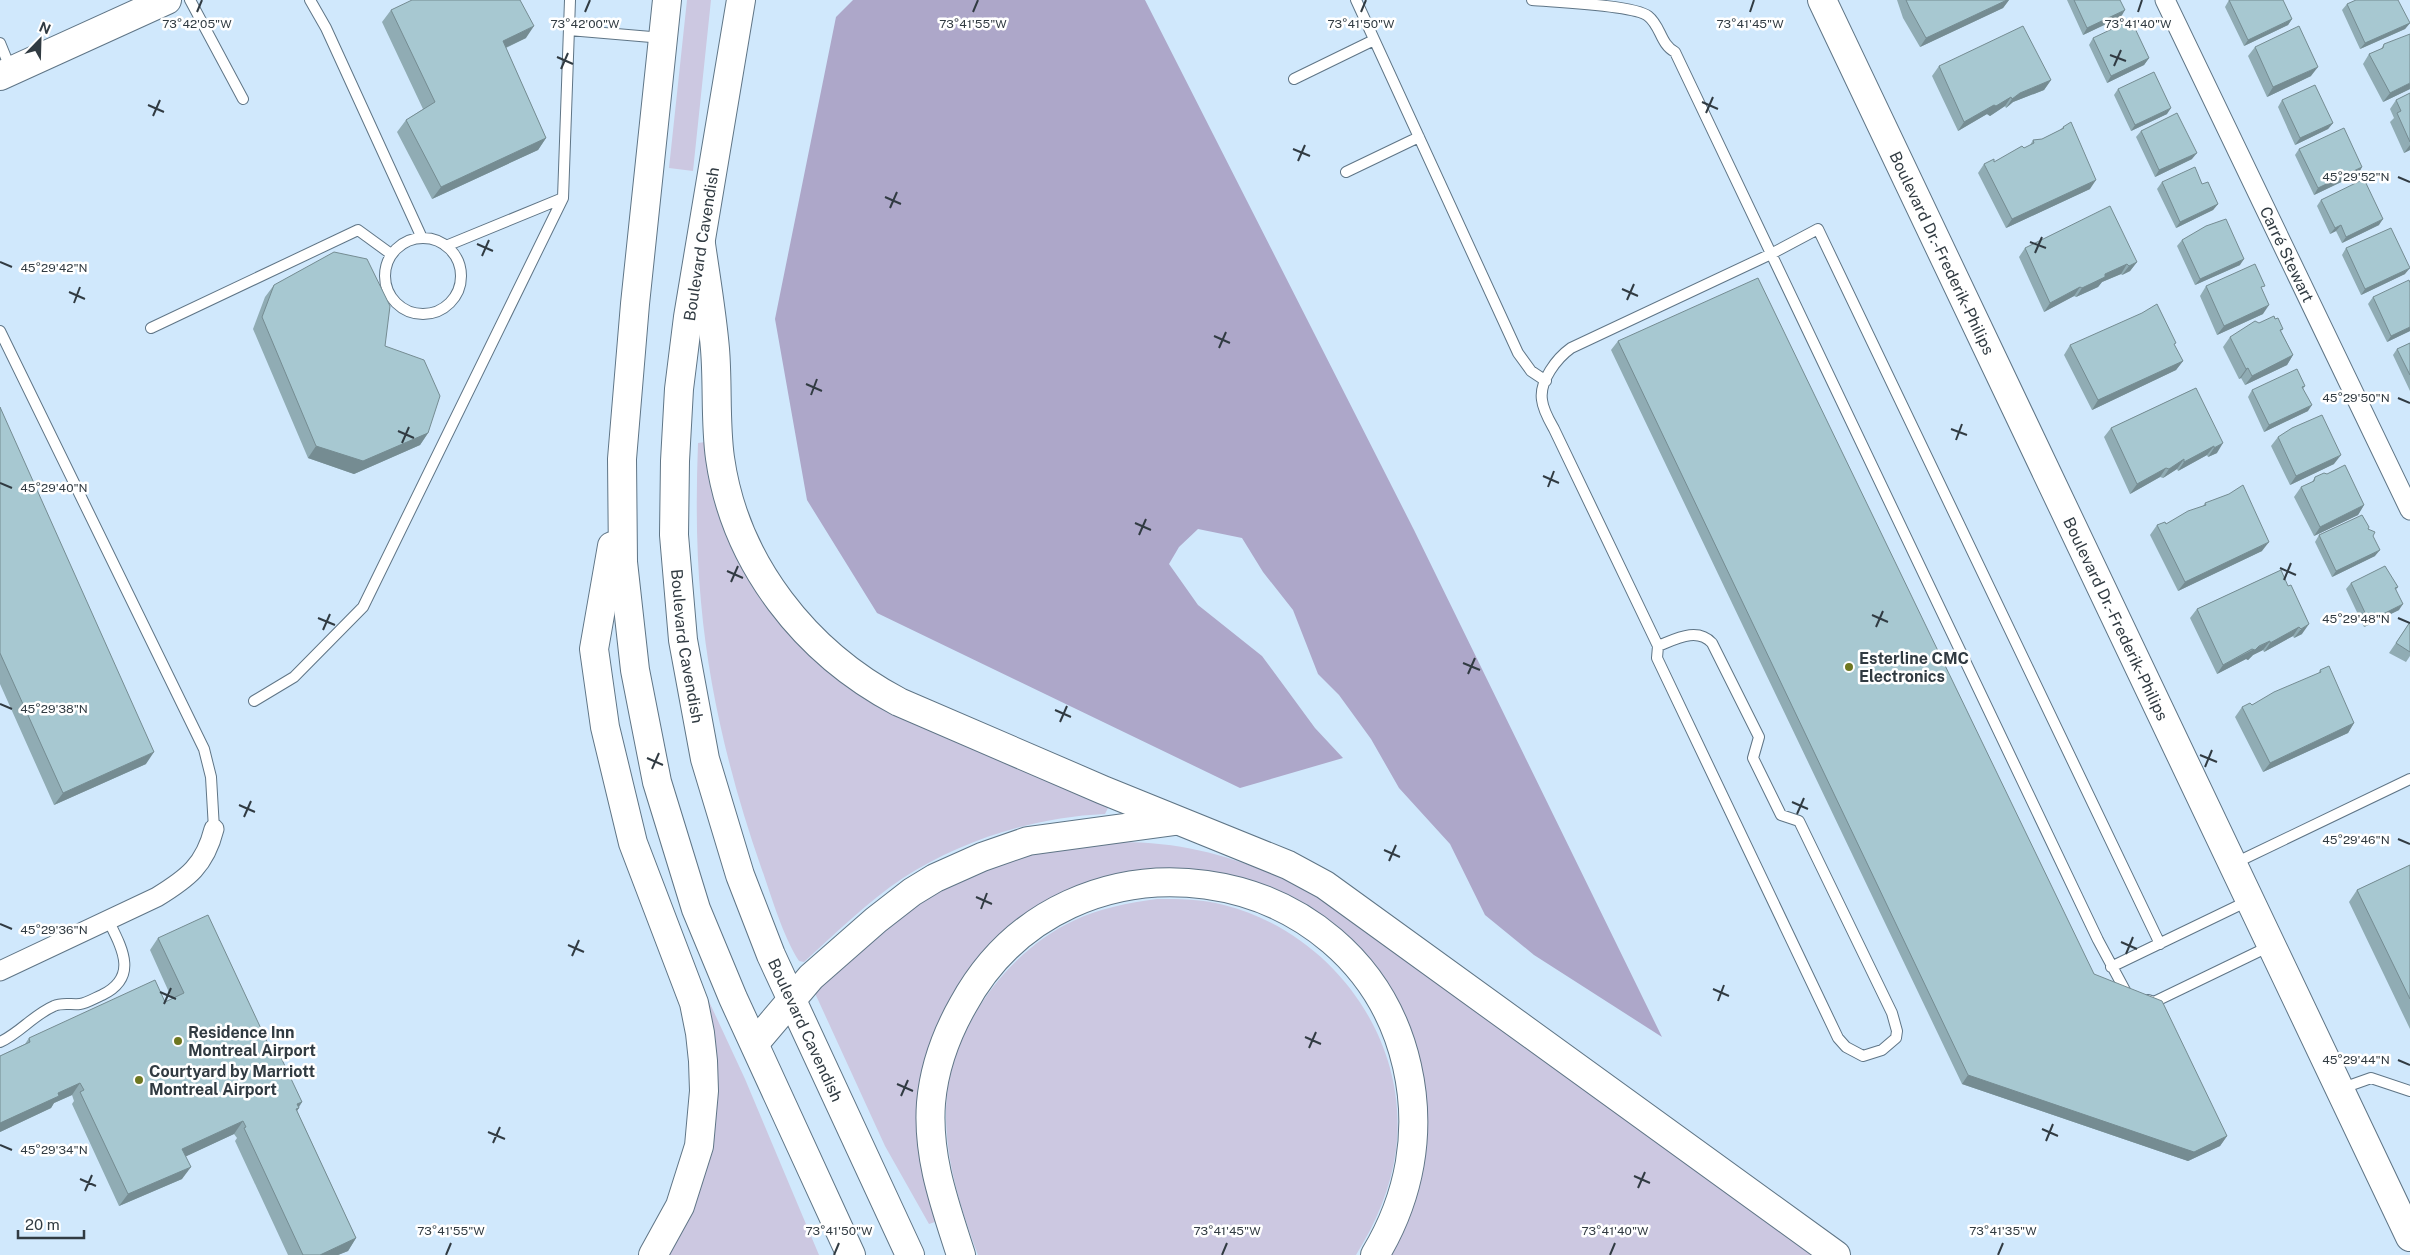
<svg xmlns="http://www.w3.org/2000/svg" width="2410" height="1255" font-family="'Public Sans',sans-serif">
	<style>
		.green { fill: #ccc8e1 }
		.forest { fill: #ada7c9 }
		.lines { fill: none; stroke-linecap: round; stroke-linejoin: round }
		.lane-casing { stroke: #5f7586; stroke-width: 12 }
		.street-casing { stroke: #5f7586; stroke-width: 21 }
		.secondary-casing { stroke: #5f7586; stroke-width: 30 }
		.lane { stroke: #fff; stroke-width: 10 }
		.street { stroke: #fff; stroke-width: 19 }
		.secondary { stroke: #fff; stroke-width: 28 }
		.wall { fill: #90acb4 }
		.shaded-wall { fill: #758c92 }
		.building { fill: #a7c8d1; stroke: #758c92 }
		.ticks { fill: none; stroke: #313b42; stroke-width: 2 }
		.poi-dot { fill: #6e7721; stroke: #fff; stroke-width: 2 }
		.labels { text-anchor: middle; stroke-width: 5; stroke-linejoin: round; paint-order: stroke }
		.street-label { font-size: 16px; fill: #313b42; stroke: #fff }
		.poi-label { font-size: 16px; font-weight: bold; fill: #313b42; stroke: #fff; text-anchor: start }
		.ticks-label { font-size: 12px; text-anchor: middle; fill: #313b42; stroke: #fff; stroke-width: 5; stroke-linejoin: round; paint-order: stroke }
	</style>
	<rect width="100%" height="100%" fill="#d0e8fc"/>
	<!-- green -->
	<path class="green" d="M687,0H711L693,171L669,168Z
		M705,442L793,637L1109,806L1105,814C1035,817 962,840 903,878C867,902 836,933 804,962L799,961C783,937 771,895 761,867C731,781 709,692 701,602C696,549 696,496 698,443Z
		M1115,842C1192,841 1248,861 1317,894L1815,1255H1388L1413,1048L1287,899L1252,883L1194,871H1139L1097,880L1040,906L1007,931L974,965L951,1001L917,1122L922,1169L935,1222L929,1224L885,1146L814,991L912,908L946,886L1025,855Z
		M1157,899C1180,899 1202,899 1224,905C1331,932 1410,1038 1396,1150C1391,1188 1376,1223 1356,1255H978C960,1206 945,1160 946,1108C948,1033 1006,952 1073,921C1099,908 1128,903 1157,899Z
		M703,995H706L745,1079L819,1255H667L681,1230Z"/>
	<!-- forest -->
	<path class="forest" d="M853,0H1145L1414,530L1662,1037L1534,955L1485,915L1450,844L1399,788L1371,739L1339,695L1318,674L1293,610L1263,572L1242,538L1198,529L1179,547L1169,564L1198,605L1262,656L1315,728L1343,758L1240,788L877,613L807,500L775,319L836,17Z"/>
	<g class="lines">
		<defs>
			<path id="lane" d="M190,0L243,99
				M310,0L326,28L422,238
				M1356,0L1518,353L1531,371L1546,381
				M1532,0C1554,2 1634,5 1648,16C1661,26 1660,44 1675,52L2098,940L2127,994
				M569,30L663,38
				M0,43L11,70
				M1294,79L1374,40
				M1346,172L1419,137
				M385 276a38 38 0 1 1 76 0a38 38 0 1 1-76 0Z
				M446,246L563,198
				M151,328L358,230L391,254
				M0,331L204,749L211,777L214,829
				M1658,646C1676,639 1697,627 1712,643L1759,737L1753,758L1781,815L1799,821L1892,1013L1897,1031L1896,1038L1882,1050L1863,1056L1846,1047L1838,1038L1657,658L1658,646L1554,429C1549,420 1543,410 1542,400C1539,381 1557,358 1571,348L1771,254L1818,229L2160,944
				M254,701L294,677L363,607L563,198L570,0
				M2233,864L2410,779
				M2111,967L2250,900
				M2148,1000L2154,1002L2270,946
				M0,1042C20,1033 33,1015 54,1006C62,1002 72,1005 80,1004C87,1003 95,998 102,995C139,977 122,948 108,920
				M2340,1089L2371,1078L2410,1091"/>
			<g id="street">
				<path id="s1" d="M2165,0L2410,510"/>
				<path d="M0,971L157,897C188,878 205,865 214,829"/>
			</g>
			<g id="secondary">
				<path d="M667,0L635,304L622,459L623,562L635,670L657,782L696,909L733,998L851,1255"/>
				<path id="s2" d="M741,0L688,317L679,389L675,461L674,535L683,640L705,759L740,875L771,955L910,1255"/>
				<path id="s3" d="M1822,0L2410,1237"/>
				<path d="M0,76L167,0"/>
				<path d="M701,244C706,279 712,314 715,349C718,386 715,422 720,458C735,564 806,653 899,702L1103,790L1288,865L1325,885L1836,1255"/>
				<path d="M612,546L594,649L605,727L633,843L694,1003L700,1033L703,1061L704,1091L699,1146L680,1206L653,1255"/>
				<path d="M755,1043L811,977L876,920L912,892L935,878L982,857L1028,841L1175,821"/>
				<path d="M961,1255C945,1205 927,1157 931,1103C934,1068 946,1035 963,1005C1067,814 1359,855 1407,1066C1422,1132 1410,1197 1375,1255"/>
			</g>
		</defs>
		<!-- lane casing -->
		<use href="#lane" class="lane-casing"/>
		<!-- street casing -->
		<use href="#street" class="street-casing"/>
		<!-- secondary casing -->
		<use href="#secondary" class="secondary-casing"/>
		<!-- lane -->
		<use href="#lane" class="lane"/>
		<!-- street -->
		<use href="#street" class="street"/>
		<!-- secondary -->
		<use href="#secondary" class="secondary"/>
	</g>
	<!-- wall -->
	<path class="wall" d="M1897,0H2009L2003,8L1920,47L1903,18Z
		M2067,0H2120L2121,17L2083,35Z
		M2229,0L2292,19L2288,25L2244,46L2225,7Z
		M2347,4L2410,23L2405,29L2360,49L2342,10Z
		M391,10L526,38L506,48L546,138L538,150L432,199L397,132L406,120L423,109L382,22Z
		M2093,38L2149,58L2144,65L2107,83L2089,45Z
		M2384,44L2410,89L2383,102L2363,64L2369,54L2381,49Z
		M2255,47L2311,76L2267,97L2248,56Z
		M1939,66L2051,80L2044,90L2013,102L2006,108L2005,106L1990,116L1987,114L1958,131L1932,76Z
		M2118,89L2167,114L2131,131L2114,95Z
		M2410,93V150L2404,153L2390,122L2394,118L2390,109L2396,100Z
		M2282,100L2333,123L2328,129L2295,145L2278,107Z
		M2063,127L2090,189L2006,228L1978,173L1984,164L1994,162L2024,148L2030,145L2033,140L2042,139L2060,130Z
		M2141,131L2192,159L2155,177L2136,137Z
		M2299,149L2362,167L2358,174L2314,195L2295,155Z
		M2162,182L2202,184L2218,204L2213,210L2176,228L2157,189Z
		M2321,200L2379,225L2342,243L2336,231L2330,234L2317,206Z
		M2182,240L2240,265L2195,285L2177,246Z
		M2025,248L2137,262L2130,271L2122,275L2121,274L2102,282L2098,287L2076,297L2074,296L2044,312L2019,257Z
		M2346,248L2405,274L2361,295L2342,255Z
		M2410,283V331L2387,342L2368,304L2373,297Z
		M274,285L385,346L428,433L420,445L354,474L308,458L253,329L265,297Z
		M2206,286L2263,314L2217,335L2200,296Z
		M2275,319L2283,329L2281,331L2293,355L2287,365L2245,385L2241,378L2239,379L2223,347L2230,337L2259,323Z
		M1618,341L2094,974L2227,1136L2220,1146L2188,1161L1962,1084L1611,350Z
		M2410,343V391L2393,355L2397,349Z
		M2070,345L2183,361L2176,370L2092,410L2064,355Z
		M2305,386L2303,389L2308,411L2264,432L2248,397L2252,390Z
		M2196,388L2217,453L2208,457L2207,455L2178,471L2177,469L2163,478L2160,477L2130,494L2104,437L2111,428Z
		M0,407L146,764L54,805L0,684Z
		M2278,437L2334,464L2290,485L2271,446Z
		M2327,474L2364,505L2358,515L2314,536L2294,497L2301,487L2312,482L2315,477Z
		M2205,503L2262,551L2178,591L2150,535L2157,525L2166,524L2203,506Z
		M2368,529L2373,536L2375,556L2332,577L2315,542L2319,535Z
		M2281,570L2302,634L2294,638L2293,636L2264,652L2263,650L2253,655L2248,660L2246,659L2217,674L2190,618L2197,609Z
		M2351,583L2398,587L2396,590L2399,610L2364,627L2346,589Z
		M2410,622V656L2406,662L2389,653Z
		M2320,670L2354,723L2348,733L2263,772L2235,717L2242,707L2252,705L2318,674Z
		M2410,865V1029L2349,902L2357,890Z
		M158,938L271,1050L302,1102L297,1111L356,1238L348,1251L338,1255H288L235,1141L237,1138L234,1134L186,1156L182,1179L119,1206L72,1104L74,1101L72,1095L54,1103L51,1108L0,1132V1056L25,1044L29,1038L165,1002L172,999L150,950Z"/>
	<!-- shaded-wall -->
	<path class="shaded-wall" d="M2007,0H2009L2003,8L1920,47L1926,38Z
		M2125,10L2121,17L2083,35L2087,28Z
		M2292,19L2288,25L2244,46L2248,40Z
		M2410,23L2405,29L2360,49L2365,43Z
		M534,26L526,38L494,53L503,41Z
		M2149,58L2144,65L2107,83L2111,76Z
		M2318,67L2311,76L2267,97L2273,87Z
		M2051,80L2044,90L2013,102L2006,108L2012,99L2020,93Z
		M2410,83V89L2383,102L2390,93Z
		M2011,97L2005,106L1990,116L1987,114L1958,131L1964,122L1994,105Z
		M2171,108L2167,114L2131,131L2135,125Z
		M2333,123L2328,129L2295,145L2300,138Z
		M546,138L538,150L432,199L441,187Z
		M2410,145V150L2404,153Z
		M2197,153L2192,159L2155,177L2159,170Z
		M2362,167L2358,174L2314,195L2318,188Z
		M2096,180L2090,189L2006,228L2012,219Z
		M2218,204L2213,210L2176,228L2180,222Z
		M2383,219L2379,225L2342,243L2346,237Z
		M2341,225L2336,231L2330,234L2335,228Z
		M2244,259L2240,265L2195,285L2200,279Z
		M2137,262L2130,271L2122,275L2129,266Z
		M2127,264L2121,274L2102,282L2098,287L2076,297L2082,288L2105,274Z
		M2410,268L2405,274L2361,295L2365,289Z
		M2080,287L2074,296L2044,312L2050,303Z
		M2269,305L2263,314L2217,335L2224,326Z
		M2410,327V331L2387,342L2391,336Z
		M2293,355L2287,365L2245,385L2252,376Z
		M2183,361L2176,370L2092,410L2098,400Z
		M2248,368L2241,378L2239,379L2246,369Z
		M2312,405L2308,411L2264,432L2269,425Z
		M428,433L420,445L354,474L308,458L316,446Z
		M2223,443L2217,453L2208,457L2214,448Z
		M2214,446L2207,455L2178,471L2184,462Z
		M2341,455L2334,464L2290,485L2296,476Z
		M2184,459L2177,469L2163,478L2169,469Z
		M2166,468L2160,477L2130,494L2137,484Z
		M2364,505L2358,515L2314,536L2320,527Z
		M2269,542L2262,551L2178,591L2185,582Z
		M2380,550L2375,556L2332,577L2336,571Z
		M2403,604L2399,610L2364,627L2369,621Z
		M2309,624L2302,634L2294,638L2301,629Z
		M2299,627L2293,636L2264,652L2270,643Z
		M2270,641L2263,650L2253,655L2248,660L2246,659L2217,674L2223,665Z
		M2354,723L2348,733L2263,772L2270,763Z
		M154,752L146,764L54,805L63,793Z
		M1968,1075L2227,1136L2220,1146L2188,1161L1962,1084Z
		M80,1083L72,1095L54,1103L51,1108L0,1132V1123L58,1093Z
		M302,1102L297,1109L299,1108L290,1120L297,1104Z
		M243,1121L234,1134L174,1162L182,1149Z
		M191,1167L182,1179L119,1206L128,1194Z
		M356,1238L348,1251L338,1255H320Z"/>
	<!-- building -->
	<path class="building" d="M412,0H520L534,26L503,41L546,138L441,187L406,120L435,102L391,10Z
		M1906,0H2007L1926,38L1910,9Z
		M2074,0H2120L2125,10L2087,28Z
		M2229,0H2283L2292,19L2248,40Z
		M2356,0H2398L2410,23L2365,43L2347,4Z
		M2131,20L2149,58L2111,76L2093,38Z
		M2023,26L2051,80L2020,93L2012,99L2011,97L1996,106L1994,105L1964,122L1939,66Z
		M2299,26L2318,67L2273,87L2255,47Z
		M2410,34V83L2390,93L2369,54L2383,48L2384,44Z
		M2154,72L2171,108L2135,125L2118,89Z
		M2315,85L2333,123L2300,138L2282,100Z
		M2410,93V142L2397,113L2401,111L2396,100Z
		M2177,113L2197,153L2159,170L2141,131Z
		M2071,122L2096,180L2012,219L1984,164L1994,159V162L2022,146L2024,148L2034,143L2033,140L2042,139L2064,128L2063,127Z
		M2344,128L2362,167L2318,188L2299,149Z
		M2195,167L2202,184L2208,182L2218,204L2180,222L2162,182Z
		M2364,179L2383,219L2346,237L2341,225L2335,228L2321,200Z
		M2110,206L2137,262L2129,266L2127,264L2105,274V277L2082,288L2080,287L2050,303L2025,248Z
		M2226,219L2244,259L2200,279L2182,240L2206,226Z
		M2391,228L2410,268L2365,289L2346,248Z
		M334,252L367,259L390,306L385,346L424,360L440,396L428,433L363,461L316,446L262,317L274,285Z
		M2255,264L2265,286L2261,287L2269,305L2224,326L2206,286Z
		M1758,278L2094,974L2162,1001L2227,1136L2194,1152L1968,1075L1618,341Z
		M2409,280L2410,283V327L2391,336L2373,297Z
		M2157,304L2176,343L2174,344L2183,361L2098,400L2070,345L2142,313Z
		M2274,316L2275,319L2278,318L2283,329L2280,330L2293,355L2252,376L2248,368L2246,369L2230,337L2255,321L2259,323Z
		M2410,343V375L2397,349Z
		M2297,369L2305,386L2302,387L2312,405L2269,425L2252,390Z
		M2196,388L2223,443L2214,448V446L2184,462V459L2169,469L2166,468L2137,484L2111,428Z
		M0,407L154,752L63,793L0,653Z
		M2322,415L2341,455L2296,476L2278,437L2292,428Z
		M2345,465L2364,505L2320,527L2301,487L2314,481L2315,477L2324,473L2327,474Z
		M2243,485L2269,542L2185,582L2157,525L2165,522L2166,524L2188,511L2206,505L2205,503L2229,494Z
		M2362,515L2369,527L2368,529L2375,532L2373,536L2380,550L2336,571L2319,535Z
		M2385,566L2398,587L2395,588L2403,604L2369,621L2351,583Z
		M2281,570L2288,586L2291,585L2309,624L2301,629L2299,627L2270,643V641L2259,646L2255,650L2252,649L2223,665L2197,609Z
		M2410,622V652L2396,643Z
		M2329,666L2354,723L2270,763L2242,707L2250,703L2252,705L2274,692L2321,672L2320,670Z
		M2410,865V999L2357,890Z
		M208,915L271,1050L276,1047L302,1102L297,1104L299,1108L296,1109L356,1238L320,1255H303L244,1128L246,1127L243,1121L182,1149L191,1167L128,1194L80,1092L84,1090L80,1083L58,1093L59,1096L0,1123V1056L30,1042L29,1038L155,980L165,1002L184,993L158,938Z"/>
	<!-- ticks -->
	<path class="ticks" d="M197,12L202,0M585,12L590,0M973,12L978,0M1361,12L1366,0M1750,12L1754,0M2138,12L2142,0M2110,55L2126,61M557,57L573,64M2114,66L2121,50M561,69L568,53M1702,102L1718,109M148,105L164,112M1706,113L1713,97M153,116L160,100M1293,149L1310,156M1298,161L1305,145M2398,177L2410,182M885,197L901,204M890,208L897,192M2030,242L2046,248M477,244L493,251M2035,253L2042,237M482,256L489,240M0,262L12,267M1622,289L1638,296M69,292L85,299M1627,300L1634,284M74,303L80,287M1214,336L1230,343M1219,348L1226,332M806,384L822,391M811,395L817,379M2398,398L2410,403M1951,429L1967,435M398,431L414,438M1956,440L1962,424M402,443L409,427M1543,476L1559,483M0,483L12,488M1548,487L1554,471M1135,523L1151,530M1139,535L1146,519M2280,568L2296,575M727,571L743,578M2284,580L2291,563M731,582L738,566M1872,615L1888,622M318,618L335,625M2398,618L2410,623M1876,627L1883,611M323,630L330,614M1463,663L1480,670M1468,674L1475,658M0,704L12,709M1055,710L1071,717M1060,722L1067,706M2200,755L2217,762M647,758L663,765M2205,767L2212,750M652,769L659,753M1792,802L1808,809M239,805L255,812M1797,814L1804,798M244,817L251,801M2398,839L2410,844M1384,850L1400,857M1389,861L1396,845M976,897L992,904M981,909L987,893M0,924L12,929M2121,942L2137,949M568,945L584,952M2126,954L2133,937M572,956L579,940M1713,989L1729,996M160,992L176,999M1718,1001L1724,985M164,1004L171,988M1305,1037L1321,1044M1309,1048L1316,1032M2398,1060L2410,1065M897,1084L913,1091M901,1096L908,1080M2042,1129L2058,1136M488,1132L505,1139M2046,1141L2053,1124M493,1143L500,1127M0,1145L12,1150M1634,1176L1650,1183M80,1179L96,1186M1638,1188L1645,1172M85,1191L92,1175M446,1255L451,1243M834,1255L839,1243M1222,1255L1227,1243M1610,1255L1615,1243M1998,1255L2003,1243"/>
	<!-- markers -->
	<g class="poi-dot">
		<circle cx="1849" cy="667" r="5"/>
		<circle cx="178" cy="1041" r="5"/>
		<circle cx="139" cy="1080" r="5"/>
	</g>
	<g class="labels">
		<!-- street labels -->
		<g class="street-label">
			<text transform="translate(701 244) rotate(-81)" y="6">Boulevard Cavendish</text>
			<text dy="6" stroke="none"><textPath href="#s3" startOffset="280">Boulevard Dr.-Frederik-Philips</textPath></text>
			<text dy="6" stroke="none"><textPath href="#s1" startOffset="282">Carré Stewart</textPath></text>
			<text dy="6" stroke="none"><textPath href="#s3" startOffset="685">Boulevard Dr.-Frederik-Philips</textPath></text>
			<text dy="6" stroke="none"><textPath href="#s2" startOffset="652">Boulevard Cavendish</textPath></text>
			<text dy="6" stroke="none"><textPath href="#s2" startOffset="1056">Boulevard Cavendish</textPath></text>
		</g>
		<!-- poi labels -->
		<g class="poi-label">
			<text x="1859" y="664">Esterline CMC<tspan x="1859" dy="18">Electronics</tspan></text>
			<text x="188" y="1038">Residence Inn<tspan x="188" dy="18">Montreal Airport</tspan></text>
			<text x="149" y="1077">Courtyard by Marriott<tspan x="149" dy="18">Montreal Airport</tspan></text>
		</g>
	</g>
	<g class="ticks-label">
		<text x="197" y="28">73°42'05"W</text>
		<text x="585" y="28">73°42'00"W</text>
		<text x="973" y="28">73°41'55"W</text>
		<text x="1361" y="28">73°41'50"W</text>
		<text x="1750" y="28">73°41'45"W</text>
		<text x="2138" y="28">73°41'40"W</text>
		<text x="2356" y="181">45°29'52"N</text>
		<text x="54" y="272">45°29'42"N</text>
		<text x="2356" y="402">45°29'50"N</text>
		<text x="54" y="492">45°29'40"N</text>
		<text x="2356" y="623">45°29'48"N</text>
		<text x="54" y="713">45°29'38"N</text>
		<text x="2356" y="844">45°29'46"N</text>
		<text x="54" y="934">45°29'36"N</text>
		<text x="2356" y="1064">45°29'44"N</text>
		<text x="54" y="1154">45°29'34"N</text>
		<text x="451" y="1235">73°41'55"W</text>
		<text x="839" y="1235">73°41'50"W</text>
		<text x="1227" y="1235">73°41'45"W</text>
		<text x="1615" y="1235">73°41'40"W</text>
		<text x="2003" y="1235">73°41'35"W</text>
	</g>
	<!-- north arrow -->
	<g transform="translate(40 40) rotate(23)" stroke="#ffffff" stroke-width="4" paint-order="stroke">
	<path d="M0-4L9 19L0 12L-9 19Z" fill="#313b42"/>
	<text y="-8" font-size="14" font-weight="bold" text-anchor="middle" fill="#313b42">N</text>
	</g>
	<!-- scale -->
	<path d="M18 1230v8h66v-8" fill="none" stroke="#313b42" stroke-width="2.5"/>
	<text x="25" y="1230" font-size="15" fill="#313b42" stroke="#ffffff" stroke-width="4" paint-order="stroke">20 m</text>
</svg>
